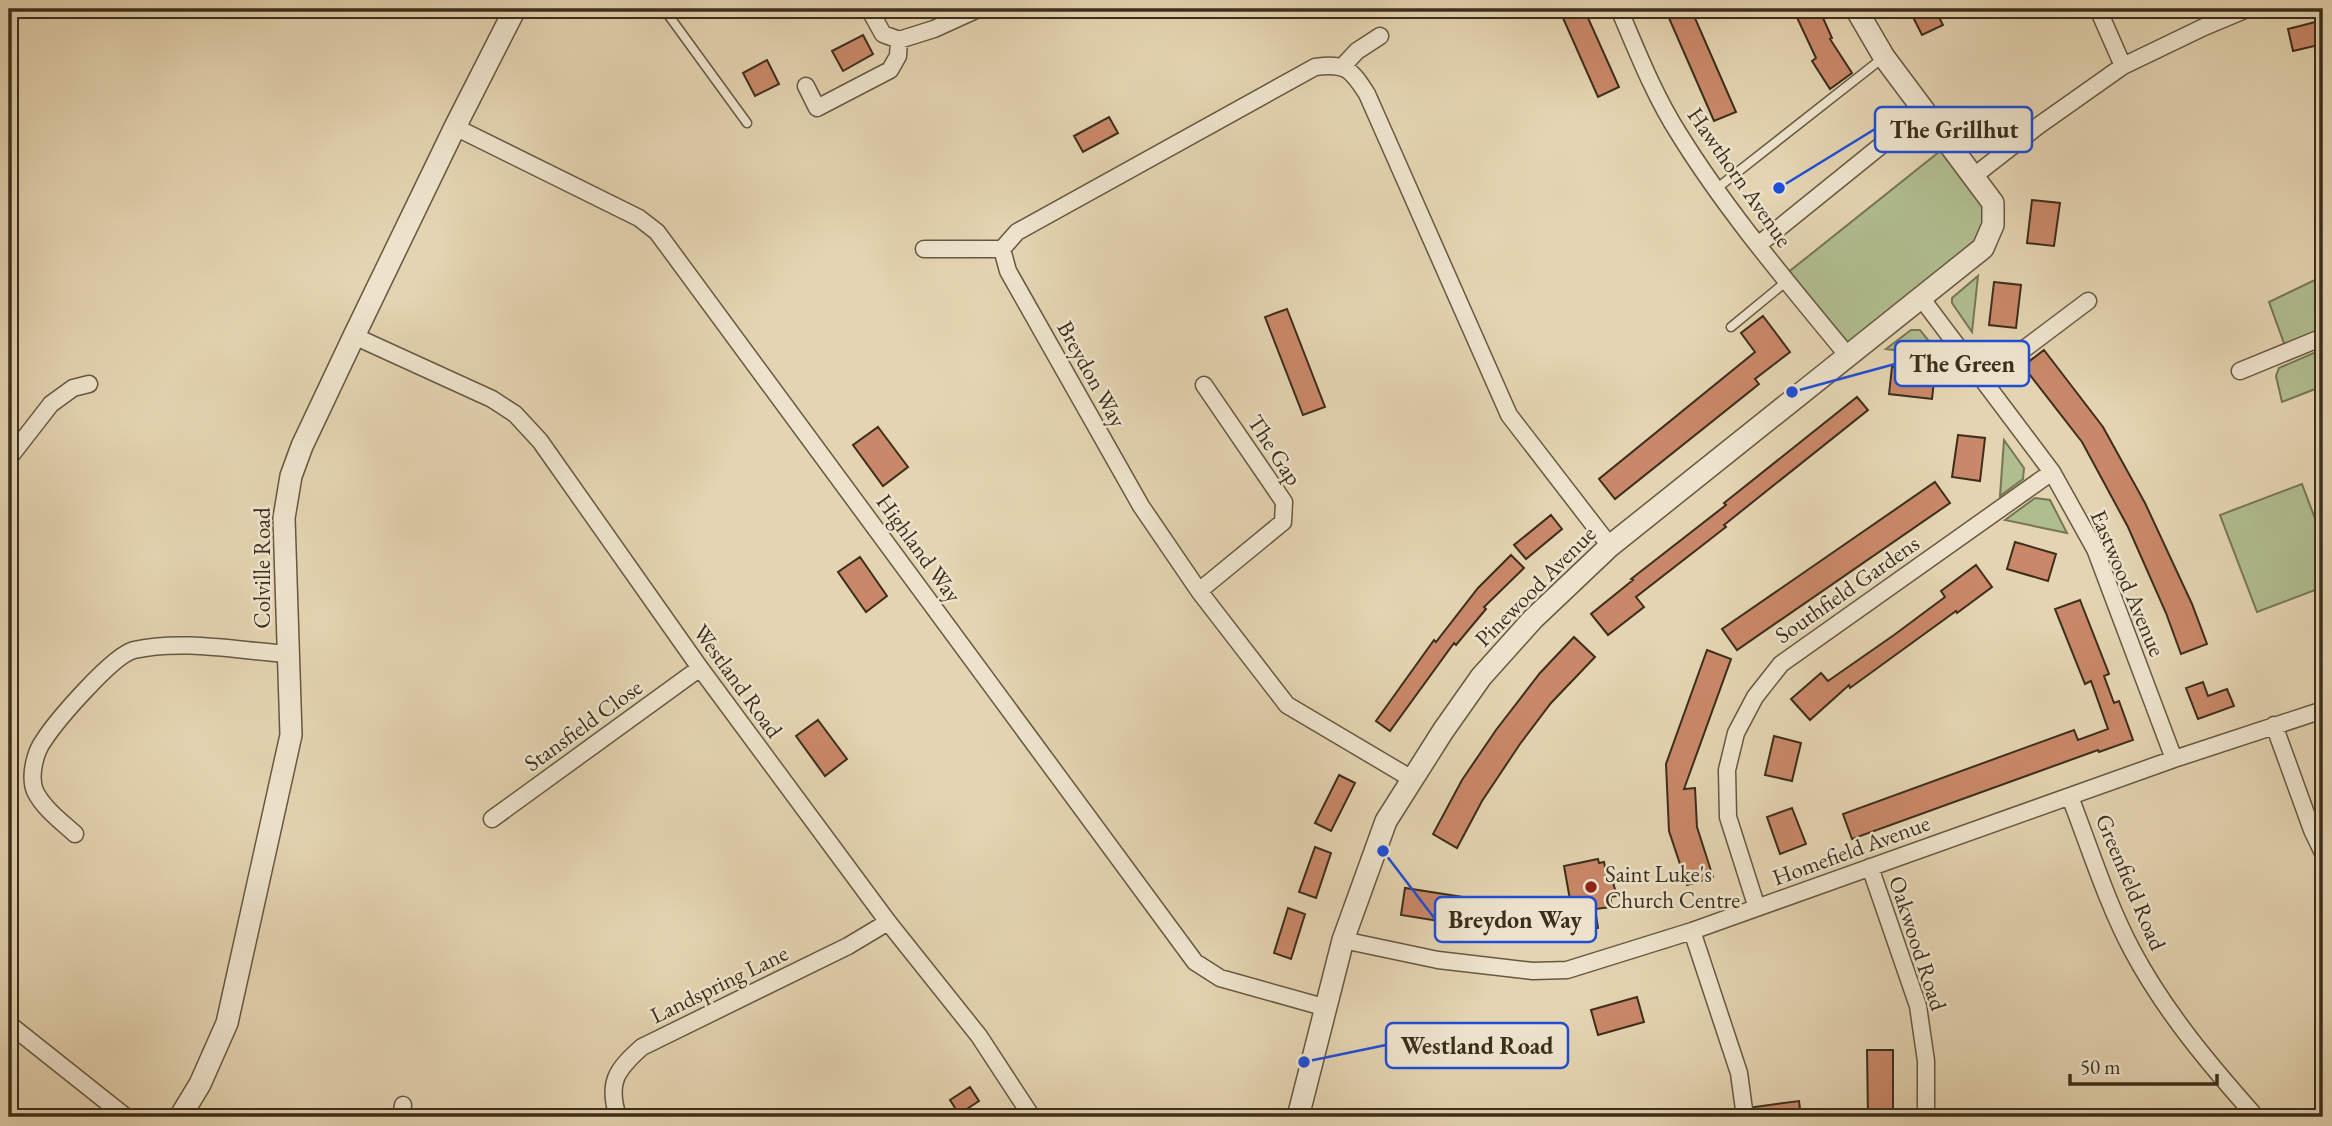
<svg xmlns="http://www.w3.org/2000/svg" width="2332" height="1126" font-family="'EB Garamond',serif">
	<style>
		.green { fill: #b0bd8f; stroke: #767655; stroke-width: 2 }
		.building { fill: #c98869; stroke: #3c2e1b; stroke-width: 2 }
		.lines { fill: none; stroke-linecap: round; stroke-linejoin: round }
		.service-casing { stroke: #665840; stroke-width: 11 }
		.minor-casing { stroke: #665840; stroke-width: 19 }
		.tertiary-casing { stroke: #665840; stroke-width: 24 }
		.service { stroke: #ede3cc; stroke-width: 8 }
		.minor { stroke: #ede3cc; stroke-width: 16 }
		.tertiary { stroke: #ede3cc; stroke-width: 21 }
		.poi-dot { fill: #8f2418; stroke: #ede3cc; stroke-width: 2.5 }
		.labels { text-anchor: middle; stroke-width: 5; stroke-linejoin: round; paint-order: stroke }
		.street-label { font-size: 23px; fill: #3c2e1b; stroke: #ede3cc }
		.poi-label { font-size: 23px; fill: #3c2e1b; stroke: #ede3cc; text-anchor: start }
		.leader { fill: none; stroke: #1d4ed8; stroke-width: 2.5 }
		.callout-dot { fill: #1d4ed8; stroke: #ede3cc; stroke-width: 2.5 }
		.callout { fill: #ede3cc; stroke: #1d4ed8; stroke-width: 2.5 }
		.callout-label { font-size: 24px; text-anchor: middle; font-weight: bold; fill: #3c2e1b }
	</style>
	<rect width="100%" height="100%" fill="#e4d4b1"/>
	<filter id="stains"><feTurbulence type="fractalNoise" baseFrequency=".00286" numOctaves="4"/><feColorMatrix values="0 0 0 0 .2 0 0 0 0 .09 0 0 0 0 .02 0 0 0 .5 -.17"/></filter>
	<radialGradient id="worn" r=".72"><stop offset=".6" stop-color="#630" stop-opacity="0"/><stop offset="1" stop-color="#630" stop-opacity=".3"/></radialGradient>
	<!-- green -->
	<path class="green" d="M1944,148L1986,203L1987,223L1977,245L1846,349L1786,274Z
		M1978,276L1972,332L1952,303V298Z
		M2323,276V332L2285,346L2269,302Z
		M1911,330H1920L1941,356L1886,349Z
		M2323,349V386L2282,402L2276,376L2279,368Z
		M2004,440L2024,468L2023,479L2000,496Z
		M2302,484L2323,540V587L2257,612L2220,515Z
		M2035,498L2050,500L2067,533L2005,520Z"/>
	<!-- building -->
	<path class="building" d="M1559,9H1584L1619,87L1598,97Z
		M1665,9H1691L1736,112L1714,121Z
		M1793,9H1819L1832,38L1830,39L1852,73L1830,89L1812,61L1816,58Z
		M1909,9H1935L1943,25L1922,35Z
		M2323,20V44L2293,51L2288,29Z
		M863,35L873,54L843,71L832,51Z
		M767,60L779,84L755,96L743,73Z
		M1109,117L1118,133L1083,152L1074,136Z
		M2032,200L2060,203L2054,246L2027,243Z
		M1994,282L2021,285L2016,328L1989,325Z
		M1287,309L1325,407L1303,415L1265,317Z
		M1763,316L1790,352L1755,379L1759,384L1615,499L1599,479L1755,352L1741,333Z
		M2044,350L2103,427L2145,503L2192,604L2207,644L2181,654L2166,613L2128,527L2082,442L2023,366Z
		M1892,367L1935,372L1932,399L1889,394Z
		M1857,397L1868,410L1724,525L1726,527L1636,597L1644,607L1608,635L1591,614L1633,580L1631,579L1726,505L1724,503Z
		M878,427L908,467L883,486L853,445Z
		M1958,435L1985,438L1980,481L1952,477Z
		M1935,482L1950,503L1737,650L1722,629Z
		M1551,515L1562,529L1526,559L1514,545Z
		M2015,542L2056,554L2048,581L2007,569Z
		M1511,555L1524,568L1484,607L1486,609L1456,645L1454,643L1390,731L1376,721L1434,640L1436,642L1478,588Z
		M860,557L887,596L866,612L838,572Z
		M1976,565L1992,587L1957,613L1956,611L1850,688L1849,685L1810,720L1791,699L1821,673L1828,681L1894,635L1945,597L1941,591Z
		M2080,600L2109,674L2104,676L2114,703L2119,701L2133,740L2099,752L2098,750L1852,839L1843,814L2074,730L2078,740L2108,729L2091,681L2085,684L2055,609Z
		M1574,637L1595,657L1551,703L1520,744L1482,801L1457,848L1433,834L1462,780L1496,730L1540,673Z
		M1707,650L1731,659L1684,789L1695,788L1697,827L1713,877L1687,885L1669,831L1666,764Z
		M2203,682L2208,696L2227,689L2234,706L2198,719L2186,688Z
		M818,720L847,759L825,776L796,736Z
		M1774,736L1801,743L1792,781L1765,775Z
		M1339,775L1355,783L1331,831L1315,823Z
		M1792,808L1806,844L1780,854L1767,817Z
		M1315,847L1331,853L1316,898L1299,892Z
		M1598,859L1599,863L1604,862L1607,877L1611,876L1617,896L1610,897L1612,907L1595,909L1598,928L1558,934V937L1514,933L1401,915L1405,888L1514,905L1572,911L1564,866Z
		M1288,908L1305,914L1291,959L1274,953Z
		M1637,997L1644,1022L1598,1035L1591,1010Z
		M1867,1050H1893V1117H1868Z
		M970,1087L979,1101L959,1114L950,1100Z
		M1799,1101L1801,1117H1755L1754,1107Z"/>
	<g class="lines">
		<defs>
			<path id="service" d="M664,9L747,123
				M1716,189L1884,57
				M1731,327L1787,281"/>
			<path id="minor" d="M872,9L873,16L883,34L899,40L934,29L978,9
				M1619,9C1637,51 1654,95 1679,134C1728,213 1789,284 1848,356
				M2098,9L2123,66
				M1342,67L1357,51L1380,36
				M806,86L817,108L890,70L898,56L899,40
				M455,127L639,218L657,232L1195,962L1220,978L1327,1008
				M1974,176L2038,126L2123,66L2204,27L2247,9
				M1758,245L1925,110
				M924,249H1002
				M1922,299L2052,472L2095,549L2174,759
				M354,336L492,399L515,414L540,441L700,668L888,922L979,1036L1032,1117
				M2240,371L2323,337
				M1983,380L2088,301
				M9,458L51,404L73,388L89,384
				M1199,591L1283,522L1284,502L1204,385
				M2274,725L2312,830L2323,853
				M1412,779L1287,705L1199,591L1141,506L1008,271L1002,249L1017,232L1315,67C1346,63 1351,69 1367,94L1509,415L1610,546
				M2070,797C2090,848 2106,901 2132,950C2165,1012 2210,1065 2256,1117
				M492,819L700,668
				M75,834C62,822 43,808 35,791C29,776 35,752 44,740C57,720 113,655 134,650C182,639 240,651 289,654
				M1870,867L1918,1006L1926,1061V1117
				M1757,908L1728,817L1727,770L1736,733L1755,697L1781,664L2052,472
				M1692,931L1739,1073L1745,1117
				M1343,940L1438,960L1533,971L1567,970L1692,931L2174,759L2323,710
				M9,1024L126,1117
				M401,1117L403,1105
				M618,1117C607,1083 616,1070 642,1047L848,946L888,922"/>
			<path id="tertiary" d="M180,1117L200,1084L227,1023L291,735L284,518L291,476L302,446L354,336L455,127L515,9
				M1298,1117L1343,940L1386,821L1443,731L1481,677L1533,619L1610,546L1983,248L1993,225V203L1884,57L1856,9"/>
		</defs>
		<!-- service casing -->
		<use href="#service" class="service-casing"/>
		<!-- minor casing -->
		<use href="#minor" class="minor-casing"/>
		<!-- tertiary casing -->
		<use href="#tertiary" class="tertiary-casing"/>
		<!-- service -->
		<use href="#service" class="service"/>
		<!-- minor -->
		<use href="#minor" class="minor"/>
		<!-- tertiary -->
		<use href="#tertiary" class="tertiary"/>
	</g>
	<!-- markers -->
	<circle class="poi-dot" cx="1591" cy="887" r="7"/>
	<g class="labels">
		<!-- street labels -->
		<g class="street-label">
			<text transform="translate(1740 177) rotate(55)" y="8">Hawthorn Avenue</text>
			<text transform="translate(1092 374) rotate(61)" y="8">Breydon Way</text>
			<text transform="translate(1275 450) rotate(57)" y="8">The Gap</text>
			<text transform="translate(919 548) rotate(54)" y="8">Highland Way</text>
			<text transform="translate(262 568) rotate(-90)" y="8">Colville Road</text>
			<text transform="translate(2128 583) rotate(67)" y="8">Eastwood Avenue</text>
			<text transform="translate(1535 586) rotate(-45)" y="8">Pinewood Avenue</text>
			<text transform="translate(1847 589) rotate(-35)" y="8">Southfield Gardens</text>
			<text transform="translate(738 681) rotate(54)" y="8">Westland Road</text>
			<text transform="translate(583 725) rotate(-36)" y="8">Stansfield Close</text>
			<text transform="translate(1851 850) rotate(-20)" y="8">Homefield Avenue</text>
			<text transform="translate(2131 882) rotate(67)" y="8">Greenfield Road</text>
			<text transform="translate(1918 943) rotate(72)" y="8">Oakwood Road</text>
			<text transform="translate(719 984) rotate(-26)" y="8">Landspring Lane</text>
		</g>
		<!-- poi labels -->
		<g class="poi-label">
			<text x="1605" y="882">Saint Luke's<tspan x="1605" dy="26">Church Centre</tspan></text>
		</g>
	</g>
	<!-- callouts -->
	<path class="leader" d="M1779 188L1875 129M1792 392L1895 364M1383 851L1435 919M1304 1062L1386 1045"/>
	<g class="callout-dot">
		<circle cx="1779" cy="188" r="7"/>
		<circle cx="1792" cy="392" r="7"/>
		<circle cx="1383" cy="851" r="7"/>
		<circle cx="1304" cy="1062" r="7"/>
	</g>
	<g class="callout">
		<rect x="1875" y="107" width="157" height="45" rx="7"/>
		<rect x="1895" y="341" width="134" height="45" rx="7"/>
		<rect x="1435" y="897" width="161" height="45" rx="7"/>
		<rect x="1386" y="1023" width="182" height="45" rx="7"/>
	</g>
	<g class="callout-label">
		<text x="1954" y="138">The Grillhut</text>
		<text x="1962" y="372">The Green</text>
		<text x="1515" y="928">Breydon Way</text>
		<text x="1477" y="1054">Westland Road</text>
	</g>
	<!-- margin -->
	<rect width="2332" height="1126" fill="none" stroke="#e4d4b1" stroke-width="35"/>
	<rect x="10" y="10" width="2311" height="1105" fill="none" stroke="#3c2e1b" stroke-width="3.5"/>
	<rect x="18" y="18" width="2297" height="1091" fill="none" stroke="#3c2e1b" stroke-width="2"/>
	<!-- scale -->
	<path d="M2070 1074v10h147v-10" fill="none" stroke="#3c2e1b" stroke-width="3.5"/>
	<text x="2080" y="1074" font-size="21" fill="#3c2e1b" stroke="#ede3cc" stroke-width="5" paint-order="stroke">50 m</text>
	<rect width="100%" height="100%" filter="url(#stains)"/>
	<rect width="100%" height="100%" fill="url(#worn)"/>
</svg>
